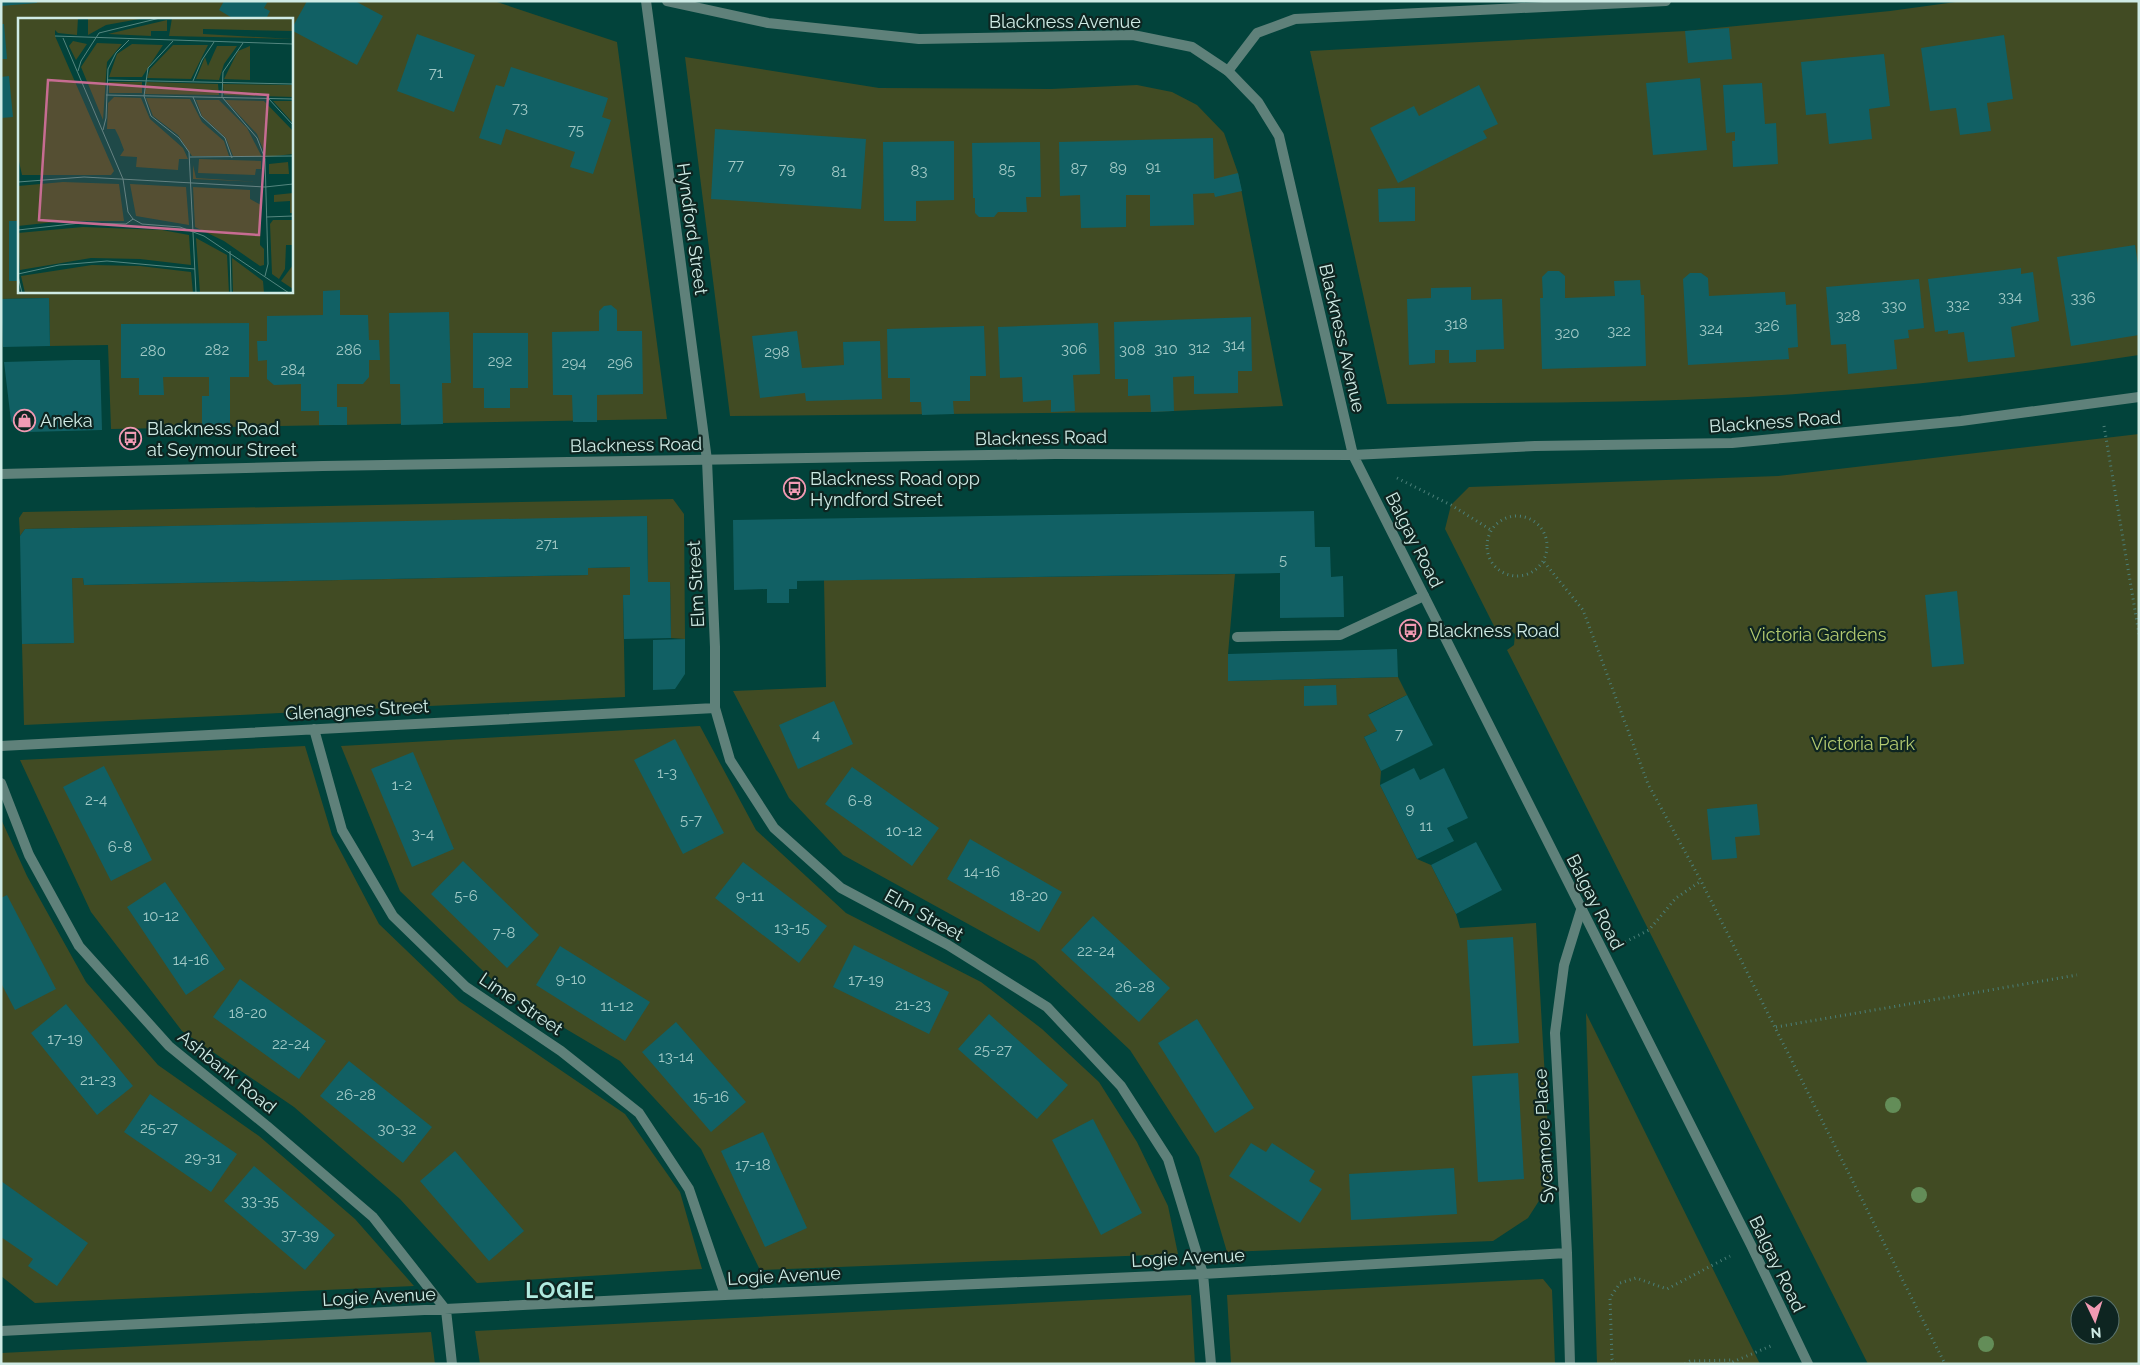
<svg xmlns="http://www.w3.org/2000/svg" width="2140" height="1365" font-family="Raleway,sans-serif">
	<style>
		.green { fill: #414b23; fill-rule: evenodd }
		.building { fill: #116064 }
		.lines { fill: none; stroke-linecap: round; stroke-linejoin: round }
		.path { stroke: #4b7f78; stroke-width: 3; stroke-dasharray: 1 4; stroke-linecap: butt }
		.service { stroke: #5f817a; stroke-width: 10 }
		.minor { stroke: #5f817a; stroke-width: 10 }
		.tertiary { stroke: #5f817a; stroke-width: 10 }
		.tree { fill: #638d58 }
		.labels { text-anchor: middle; stroke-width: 4.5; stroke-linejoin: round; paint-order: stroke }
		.number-label { font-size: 15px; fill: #a0c8c5 }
		.street-label { font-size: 18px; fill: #cfebe5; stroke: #0e2521 }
		.poi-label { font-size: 18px; fill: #cfebe5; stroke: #0e2521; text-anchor: start }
		.park-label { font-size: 18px; fill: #b3ca70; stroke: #0e2521 }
		.district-label { font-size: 22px; font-weight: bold; letter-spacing: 1px; fill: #b0eadf; stroke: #0e2521 }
		.inset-road { fill: none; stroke: #54867f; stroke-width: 1 }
		.view { fill: #c76c92; fill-opacity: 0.15; stroke: #c76c92; stroke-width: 2.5 }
		.inset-edge { fill: none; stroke: #cfebe5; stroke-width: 2.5 }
	</style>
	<rect width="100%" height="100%" fill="#02433b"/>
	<!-- green -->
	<path class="green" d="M1,1H494L617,42L667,419L111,429L108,345L50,346L49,298L1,299ZM19,19H291V291H19Z
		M1963,1H2139V355C2029,372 1919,385 1808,393C1668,404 1527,402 1387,404L1310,51L1685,31L1890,11Z
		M685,57L879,88L1051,89L1137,85L1172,92L1197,105L1224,133L1238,173L1283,406L1151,412L730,416Z
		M2139,434V1364H1868L1507,650L1514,645L1515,634L1506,628L1497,632L1445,529L1451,505L1469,487L1778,476ZM2080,1305H2110V1335H2080Z
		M673,499L684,514L685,639L671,638L670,582H648L647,517L25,529L20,536L19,518L23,512Z
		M630,567V595L623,596L625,697L24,725L22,644L73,643L72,578H83L84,585L588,575V568Z
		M1235,574L1228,654L1229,681L1398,677L1407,695L1369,714L1377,731L1364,737L1381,771L1380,785L1417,859L1431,865L1456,914L1460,928L1536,923L1551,1182L1528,1218L1493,1241L1227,1252L1199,1157L1130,1050L1035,961L843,855L789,798L733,691L826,687L824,580Z
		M700,726L756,830L846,913L981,982L1042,1029L1099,1082L1137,1142L1168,1206L1178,1254L760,1270L701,1149L620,1061L507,994L400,891L341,746Z
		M305,746L332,835L379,924L459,1001L625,1114L680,1192L702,1269L477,1283L400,1199L294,1107L182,1031L91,912L20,760Z
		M1,819L27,876L86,982L158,1065L259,1136L355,1219L414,1286L35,1303L1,1276Z
		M1586,1013L1758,1360L1760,1364H1597Z
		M1543,1279L1552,1290L1555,1364H1231L1227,1295Z
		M1191,1295L1195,1364H480L475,1331Z
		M431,1332L435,1364H1V1353Z"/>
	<!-- building -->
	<path class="building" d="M1,1H37V3L1,6Z
		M224,1H268L264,8L270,11L266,19H234L219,10Z
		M307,1H355L383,16L357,65L291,30Z
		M1,24H4L7,59H1Z
		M1729,28L1732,59L1688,63L1685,31Z
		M417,34L475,55L454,112L397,91Z
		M2004,35L2013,99L1987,103L1991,131L1960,135L1956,108L1930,111L1921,48Z
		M1884,54L1890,106L1869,109L1872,139L1829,144L1826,113L1806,115L1801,62Z
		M511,67L608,98L602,117L611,120L593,174L570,167L575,152L506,129L501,145L479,138L496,85L504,87Z
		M9,76L13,117L1,118V77Z
		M1700,78L1707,150L1653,155L1646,83Z
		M1762,83L1765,124L1776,123L1778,164L1733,167L1732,141H1735V132L1726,133L1723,85Z
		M1479,85L1498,124L1483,131L1487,138L1398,183L1370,128L1414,106L1419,116Z
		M715,129L866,139L861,209L711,199Z
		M1213,138L1214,179L1238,173L1242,191L1215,197L1214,193L1193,194L1194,225L1150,226V195H1126V227L1081,228L1080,195L1060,196L1059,142Z
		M954,141V200L916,201V221H884L883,142Z
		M1040,142L1041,197H1026L1027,212H998L994,217H979L975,213V198H973L972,143Z
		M1415,187V221L1379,222L1378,189Z
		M9,221H19V281H9Z
		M2135,245L2139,271V335L2071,346L2057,257Z
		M2021,268V274L2033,272L2039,321L2011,327L2015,357L1968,362L1964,332L1948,334V330L1935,332L1928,279Z
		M1548,271H1559L1565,276V298L1615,296L1614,281L1640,280L1641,295H1644L1646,366L1542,369L1540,298H1543L1542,277Z
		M1690,273H1701L1708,278L1709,296L1785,292L1786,305L1796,304L1798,347L1788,348L1789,359L1688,365L1683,279Z
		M1919,279L1924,328L1908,330L1909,338L1894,340L1897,369L1848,374L1846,344L1831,345L1826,287Z
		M1471,287V300L1502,299L1504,349L1476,350V362L1449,363V350H1435V363L1409,365L1407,299L1431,298V288Z
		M340,290V315H368L369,340H379L380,360H369V377L363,384H337V407H347V425H319V411H301V384L274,385L267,379V360L258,361L257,341H267V316L323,315V291Z
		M49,298L50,346L3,347L1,299Z
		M611,305L617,310V331H642L643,394L597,395V422H573L572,395H553L552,332L599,331V311L604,306Z
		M449,312L451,383H442L443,424L401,425L400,384H390L389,313Z
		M1251,317L1252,371H1238V393L1194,394V376L1173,377L1174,411L1151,412L1150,395L1128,396V379H1115L1114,322Z
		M249,323V377H230V427H202V396H209V377H163L164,395H139V378H121V324Z
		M1098,323L1100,374L1073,375L1075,411L1051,412V400L1023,402L1022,377L1000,378L998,327Z
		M984,326L986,376H970V401H953L954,414L922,415L921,402H910V378H888L887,329Z
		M797,331L802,368L844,365L843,342L880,341L882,399L806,401L805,393L760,398L752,336Z
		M473,333H528V388H510V408H484V388H473Z
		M73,360H100L102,430L28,432L18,429L11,421L4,362Z
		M1314,511L1315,547H1330L1331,577L1343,576L1344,617L1280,618V573L797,581V589H789V603H767V589L734,590L733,520Z
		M647,516L648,582H670L671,638L624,639L623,595H630V567L588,568V575L84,585L83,578H72L74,643L22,644L20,536L25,529Z
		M1957,591L1964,664L1932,667L1925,595Z
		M685,639V674L675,689L653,690V640Z
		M1397,649L1398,677L1228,681V654Z
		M1336,685L1337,705L1304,706V686Z
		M1407,695L1433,745L1381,771L1364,737L1377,731L1368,715Z
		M834,701L853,744L798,769L779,725Z
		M675,739L724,833L683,854L634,760Z
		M413,752L454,849L412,867L371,769Z
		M104,766L152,860L111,881L63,787Z
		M852,767L939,828L912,866L825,804Z
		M1414,768L1420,780L1444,768L1468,818L1447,828L1454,841L1417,859L1380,785Z
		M1757,804L1760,835L1735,837L1737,858L1712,860L1707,809Z
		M970,839L1062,892L1039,932L947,879Z
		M1476,842L1502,890L1456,914L1431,865Z
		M463,861L539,935L507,968L431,894Z
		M743,862L827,926L799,963L715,898Z
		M165,882L225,969L186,995L127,907Z
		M7,895L56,989L15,1010L1,983V898Z
		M1093,916L1170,988L1139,1022L1061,950Z
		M1513,937L1519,1043L1473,1046L1467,940Z
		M854,945L949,992L929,1034L833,987Z
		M560,946L650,1002L625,1041L536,985Z
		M240,979L326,1041L299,1079L213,1017Z
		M66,1004L133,1086L97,1115L31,1033Z
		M989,1014L1068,1085L1037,1119L958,1049Z
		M1197,1019L1254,1108L1215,1133L1158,1043Z
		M676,1022L746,1102L711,1132L642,1052Z
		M349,1061L432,1127L403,1163L320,1096Z
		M1518,1073L1524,1179L1478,1182L1472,1076Z
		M150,1094L237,1154L211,1192L124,1132Z
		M1093,1119L1142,1213L1101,1235L1052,1140Z
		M763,1132L807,1228L765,1247L721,1151Z
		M1251,1143L1266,1152L1272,1143L1315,1171L1309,1181L1322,1189L1300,1223L1229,1176Z
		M455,1151L524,1231L489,1261L420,1181Z
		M254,1166L335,1235L305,1270L224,1201Z
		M1454,1168L1457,1214L1351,1220L1349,1174Z
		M1,1181L88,1243L57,1286L28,1266L33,1259L1,1237Z"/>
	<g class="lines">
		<!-- path -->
		<path class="path" d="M2104,426L2139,634
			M1397,478L1451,505L1491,530
			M1487 546a30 30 0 1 1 60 0a30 30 0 1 1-60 0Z
			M1544,562L1583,610L1648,784L1701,881L1945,1364
			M1625,942L1649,930L1676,898L1701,881
			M1776,1027L2077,975
			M1615,1364L1612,1359L1610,1298L1620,1283L1636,1278L1667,1289L1730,1256
			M1685,1364L1690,1361L1734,1360
			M1728,1364L1773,1345"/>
		<!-- service -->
		<path class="service" d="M1237,637L1340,635L1424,596"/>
		<!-- minor -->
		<path class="minor" d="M646,1L707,460L715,647V708L730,760L774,828L841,888L948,945L1047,1007L1121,1086L1168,1159L1203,1274L1211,1364
			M1228,71L1257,33L1295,19L1666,1
			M314,729L342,830L393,916L466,987L561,1051L639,1113L689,1189L725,1295
			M1,746L715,708
			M1,783L29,855L79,946L169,1046L267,1126L373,1217L446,1310L452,1364
			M1,1331L725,1295L1203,1274L1567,1253
			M1570,1364L1567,1253L1555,1033L1564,965L1581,910"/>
		<!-- tertiary -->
		<path class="tertiary" d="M667,1L768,23L919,39L1133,35L1192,47L1228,71L1258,102L1279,136L1353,455L1751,1245L1808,1364
			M1,474L323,466L1055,454L1353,455L1535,446L1732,443L1961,421L2139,397"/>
	</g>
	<!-- trees -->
	<g class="tree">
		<circle cx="1893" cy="1105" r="8"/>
		<circle cx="1919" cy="1195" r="8"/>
		<circle cx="1986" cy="1344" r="8"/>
	</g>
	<!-- icons -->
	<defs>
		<symbol id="shop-ring" viewBox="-11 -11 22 22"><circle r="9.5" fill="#0e2521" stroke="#f19ab3" stroke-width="1.5"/><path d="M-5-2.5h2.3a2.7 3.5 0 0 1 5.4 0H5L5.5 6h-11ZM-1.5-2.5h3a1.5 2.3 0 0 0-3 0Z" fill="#f19ab3"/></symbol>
		<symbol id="bus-ring" viewBox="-11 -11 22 22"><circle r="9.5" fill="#0e2521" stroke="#f19ab3" stroke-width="1.5"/><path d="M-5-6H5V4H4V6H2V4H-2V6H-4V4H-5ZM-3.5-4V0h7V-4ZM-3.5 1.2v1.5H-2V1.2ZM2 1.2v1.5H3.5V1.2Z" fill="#f19ab3"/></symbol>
	</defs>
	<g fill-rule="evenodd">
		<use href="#shop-ring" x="12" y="408" width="25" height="25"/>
		<use href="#bus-ring" x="118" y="426" width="25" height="25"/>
		<use href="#bus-ring" x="782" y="476" width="25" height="25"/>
		<use href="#bus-ring" x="1398" y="618" width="25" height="25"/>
	</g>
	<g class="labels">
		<!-- number labels -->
		<g class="number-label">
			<text x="436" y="78">71</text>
			<text x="520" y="113">73</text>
			<text x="576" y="135">75</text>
			<text x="736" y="170">77</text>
			<text x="1153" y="172">91</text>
			<text x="1118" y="173">89</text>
			<text x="787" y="174">79</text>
			<text x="1079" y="174">87</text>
			<text x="1007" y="175">85</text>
			<text x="919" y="176">83</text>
			<text x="839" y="177">81</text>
			<text x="2010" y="302">334</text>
			<text x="2083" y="303">336</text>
			<text x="1958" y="310">332</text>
			<text x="1894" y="311">330</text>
			<text x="1848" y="321">328</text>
			<text x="1456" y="329">318</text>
			<text x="1767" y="331">326</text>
			<text x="1711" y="334">324</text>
			<text x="1619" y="336">322</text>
			<text x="1567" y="338">320</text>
			<text x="1234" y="350">314</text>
			<text x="1199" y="353">312</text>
			<text x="1074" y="354">306</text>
			<text x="1166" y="354">310</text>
			<text x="217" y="355">282</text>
			<text x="349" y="355">286</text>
			<text x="1132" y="355">308</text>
			<text x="153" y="356">280</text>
			<text x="777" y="357">298</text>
			<text x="500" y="366">292</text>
			<text x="574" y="368">294</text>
			<text x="620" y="368">296</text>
			<text x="293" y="375">284</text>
			<text x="547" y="549">271</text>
			<text x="1283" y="565">5</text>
			<text x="1399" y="739">7</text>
			<text x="816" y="740">4</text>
			<text x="667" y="778">1-3</text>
			<text x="402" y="790">1-2</text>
			<text x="96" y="805">2-4</text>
			<text x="860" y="806">6-8</text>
			<text x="1410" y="814">9</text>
			<text x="691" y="825">5-7</text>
			<text x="1426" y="831">11</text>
			<text x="904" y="836">10-12</text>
			<text x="423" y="839">3-4</text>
			<text x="120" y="852">6-8</text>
			<text x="982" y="877">14-16</text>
			<text x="466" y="901">5-6</text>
			<text x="750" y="901">9-11</text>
			<text x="1029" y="901">18-20</text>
			<text x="161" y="921">10-12</text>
			<text x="792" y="933">13-15</text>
			<text x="504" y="938">7-8</text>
			<text x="1096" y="956">22-24</text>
			<text x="191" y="965">14-16</text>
			<text x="571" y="984">9-10</text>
			<text x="866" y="985">17-19</text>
			<text x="1135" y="992">26-28</text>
			<text x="913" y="1010">21-23</text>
			<text x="617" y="1011">11-12</text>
			<text x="248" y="1018">18-20</text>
			<text x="65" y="1044">17-19</text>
			<text x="291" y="1049">22-24</text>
			<text x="993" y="1055">25-27</text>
			<text x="676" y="1062">13-14</text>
			<text x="98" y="1085">21-23</text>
			<text x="356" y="1100">26-28</text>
			<text x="711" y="1102">15-16</text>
			<text x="159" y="1133">25-27</text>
			<text x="397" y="1134">30-32</text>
			<text x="203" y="1163">29-31</text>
			<text x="753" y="1170">17-18</text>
			<text x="260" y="1206">33-35</text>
			<text x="300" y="1240">37-39</text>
		</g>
		<!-- street labels -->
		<g class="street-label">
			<text x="1065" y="28">Blackness Avenue</text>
			<text transform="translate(692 229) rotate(82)" y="6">Hyndford Street</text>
			<text transform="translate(1342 338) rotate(77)" y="6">Blackness Avenue</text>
			<text transform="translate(1775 422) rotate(-4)" y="6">Blackness Road</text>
			<text transform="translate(1041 438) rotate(-1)" y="6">Blackness Road</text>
			<text transform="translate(636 445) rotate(-1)" y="6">Blackness Road</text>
			<text transform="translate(1414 540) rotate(63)" y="6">Balgay Road</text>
			<text transform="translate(696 584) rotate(-93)" y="6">Elm Street</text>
			<text transform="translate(357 710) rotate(-3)" y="6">Glenagnes Street</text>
			<text transform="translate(1595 902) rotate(63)" y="6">Balgay Road</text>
			<text transform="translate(924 915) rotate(29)" y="6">Elm Street</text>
			<text transform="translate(521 1004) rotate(34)" y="6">Lime Street</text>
			<text transform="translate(227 1072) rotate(39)" y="6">Ashbank Road</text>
			<text transform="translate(1544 1136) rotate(-93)" y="6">Sycamore Place</text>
			<text transform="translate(1188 1258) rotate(-3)" y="6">Logie Avenue</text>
			<text transform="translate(1777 1264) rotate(64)" y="6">Balgay Road</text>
			<text transform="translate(784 1276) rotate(-3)" y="6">Logie Avenue</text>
			<text transform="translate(379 1297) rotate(-3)" y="6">Logie Avenue</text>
		</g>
		<!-- poi labels -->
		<g class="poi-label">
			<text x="40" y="427">Aneka</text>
			<text x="147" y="435">Blackness Road<tspan x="147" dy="21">at Seymour Street</tspan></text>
			<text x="810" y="485">Blackness Road opp<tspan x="810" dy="21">Hyndford Street</tspan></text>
			<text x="1427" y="637">Blackness Road</text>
		</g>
		<!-- park labels -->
		<g class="park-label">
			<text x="1818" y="641">Victoria Gardens</text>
			<text x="1863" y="750">Victoria Park</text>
		</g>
		<!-- district labels -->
		<g class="district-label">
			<text x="560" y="1298">LOGIE</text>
		</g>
	</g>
	<!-- overview -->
	<g transform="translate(18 18)">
		<rect width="275" height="275" fill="#02433b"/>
		<path d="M0,0H60L59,17L40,15L37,12V18L96,153L93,157H4L0,139ZM70,0H127L88,7L70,17ZM154,0H275V13L185,11V16L275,21L151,18ZM149,2V13H133V18L90,16ZM55,23L69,26L58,42L51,28ZM79,25L104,26L89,44L85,102L63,49ZM114,26L145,27L124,59H91L99,36ZM155,27H190L173,61L129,60L132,51ZM199,28H219L206,46L201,62L178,61L187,39L190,48ZM232,28V62L206,61L220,33ZM91,64H124V75H91ZM128,64L200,66L201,77L127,76ZM205,66L275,67V79L206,77ZM96,79L123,80L132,101L165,130L170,141H161L160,152L118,149L119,139L102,138L106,132L101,119L97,111H89L90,85ZM128,80L172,81L184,104L206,123L211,138H174L160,117L135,98ZM178,82H201L229,110L244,139L215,138L208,120L184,98ZM207,82L246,83L275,113V136L248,139L239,116ZM255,83H275V105ZM181,141L243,143V151H238L237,157L180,155ZM270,144L271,156H251V146ZM175,147L178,160L242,164L175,161ZM45,164L101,166L106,203H46L0,208V168ZM112,166L168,169L171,207L118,198ZM175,169L232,172V181L243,187L242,227L246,231V247L242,248L206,223L177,209ZM275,175V195H272V183L256,184V177ZM255,202H275V227H268L267,251L261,261L254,256L252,206ZM65,209L144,212L171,217L173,247L122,241L73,240L2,252L0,215ZM178,220L209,237L211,275H182ZM214,240L245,263L246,275H215ZM74,247L122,248L173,254L175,275H7L3,258ZM275,247V271L263,263Z" fill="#414b23"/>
		<path class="inset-road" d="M37,18L275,26M45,20L105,161L110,194L115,201L124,206L162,209L186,218L271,275M155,23L130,50L126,78L133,98L161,120L171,134L178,275M225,25L205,54L204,79L239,120L247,141L250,246L247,258M60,53L63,43L81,15L142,0M89,62L275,66M175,63L184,42L196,24M88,77L275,81M175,79L183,98L207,120L214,140M250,80L275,107M85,112L88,100L90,51L98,35L111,22M172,139L275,138M0,164L66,159L247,169L275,166M248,199L275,198M0,212L62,205L108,206L115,201M212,233L213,275M0,256L41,247L89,243L177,251M0,258L4,275"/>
		<path class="view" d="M30,62L250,77L241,217L21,202Z"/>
		<rect width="275" height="275" class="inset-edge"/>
	</g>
	<!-- border -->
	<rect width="2140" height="1365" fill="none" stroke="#cfebe5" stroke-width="5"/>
	<!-- north arrow -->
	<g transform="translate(2095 1320) rotate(176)"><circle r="24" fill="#0e2521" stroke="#5b746f"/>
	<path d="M0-4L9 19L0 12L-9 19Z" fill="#f19ab3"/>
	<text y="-8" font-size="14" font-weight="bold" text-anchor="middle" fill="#cfebe5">N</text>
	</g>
</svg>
